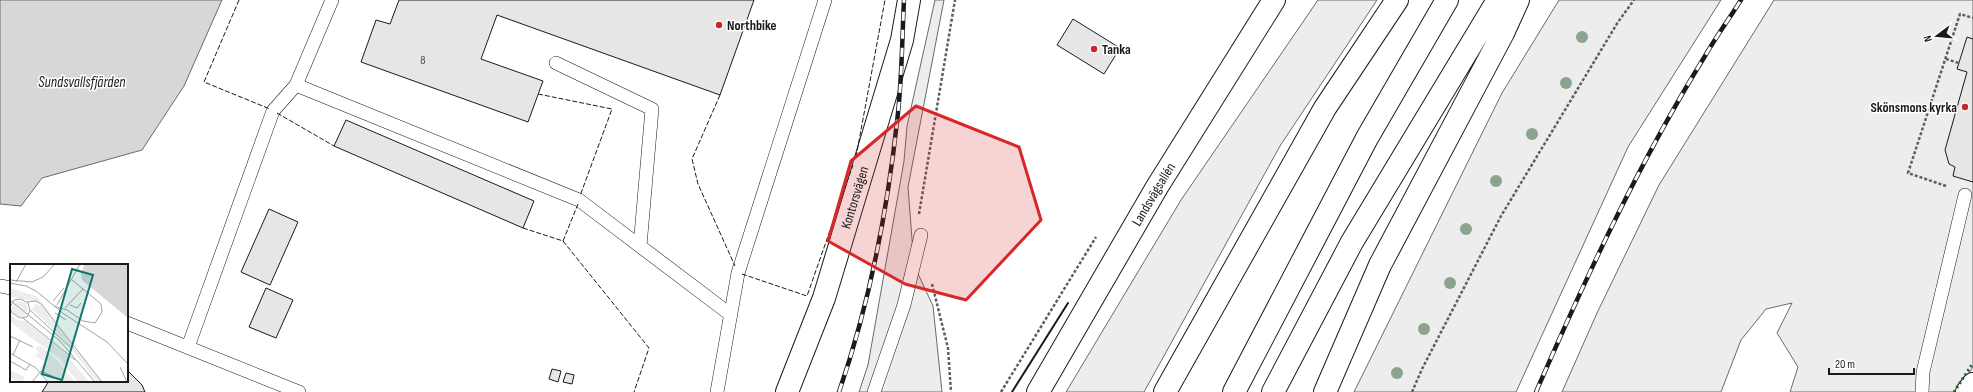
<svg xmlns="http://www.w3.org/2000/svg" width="1973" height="392" font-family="'Sofia Sans Condensed',sans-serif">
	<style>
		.built { fill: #ededed; stroke: #6a6a6a }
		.water { fill: #d7d7d7; stroke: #6a6a6a }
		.building { fill: #e6e6e6; stroke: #1a1a1a }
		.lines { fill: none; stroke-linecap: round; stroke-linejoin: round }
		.lane-casing { stroke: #1a1a1a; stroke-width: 14 }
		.street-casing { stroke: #1a1a1a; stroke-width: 24 }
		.secondary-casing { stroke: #1a1a1a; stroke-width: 24 }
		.highway-casing { stroke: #1a1a1a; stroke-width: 24 }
		.path { stroke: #5f5f5f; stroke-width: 2.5; stroke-dasharray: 3 2; stroke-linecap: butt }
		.lane { stroke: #fff; stroke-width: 13 }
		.street { stroke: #fff; stroke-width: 22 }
		.secondary { stroke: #fff; stroke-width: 22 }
		.highway { stroke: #fff; stroke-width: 22 }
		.rail-casing { stroke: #1a1a1a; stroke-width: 4.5 }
		.rail { stroke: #fff; stroke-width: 3; stroke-dasharray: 9; stroke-linecap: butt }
		.hedge { stroke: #2b5a34; stroke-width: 3; stroke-dasharray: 2 3; stroke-linecap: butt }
		.fence { stroke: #1a1a1a; stroke-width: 1; stroke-dasharray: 5 2; stroke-linecap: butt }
		.wall { stroke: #1a1a1a; stroke-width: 2 }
		.tree { fill: #8aa48f }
		.marked { fill: #d62828; fill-opacity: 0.2; stroke: #d62828; stroke-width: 3; stroke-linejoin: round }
		.poi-dot { fill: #c62828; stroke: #fff; stroke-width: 1.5 }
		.labels { text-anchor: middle; stroke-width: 3; stroke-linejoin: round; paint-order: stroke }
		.number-label { font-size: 12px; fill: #4d4d4d }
		.poi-label { font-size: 14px; font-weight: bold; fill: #1a1a1a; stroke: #fff; text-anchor: start }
		.street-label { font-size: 14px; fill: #1a1a1a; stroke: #fff }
		.water-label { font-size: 15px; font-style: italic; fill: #1a1a1a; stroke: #fff }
		.inset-road { fill: none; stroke: #a3a3a3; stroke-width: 1 }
		.view { fill: #0f766e; fill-opacity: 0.15; stroke: #0f766e; stroke-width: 2 }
		.inset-edge { fill: none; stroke: #1a1a1a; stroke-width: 2 }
	</style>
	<rect width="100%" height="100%" fill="#fff"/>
	<!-- built -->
	<path class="built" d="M935,0H944L908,187L914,265L933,306L942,392H859L868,365L904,161L907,126Z
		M1318,0H1377L1280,146L1144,392H1066L1181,200Z
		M1559,0H1721L1628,147L1516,392H1354L1502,93Z
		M1774,0H1973V367L1957,392H1790L1798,367L1777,333L1792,303L1766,309L1741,340L1721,392H1562L1597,313L1659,185Z"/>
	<!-- water -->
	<path class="water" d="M0,0H222L184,86L142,150L42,178L21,206L0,204Z"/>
	<!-- building -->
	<path class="building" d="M399,0H754L720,95L497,15L481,59L543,81L528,122L361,62L376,20L390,24Z
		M1073,19L1120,48L1104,74L1057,45Z
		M1967,37L1973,39V182L1953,176L1955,167L1949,164L1945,150L1967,72L1957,69Z
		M346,120L534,201L523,228L334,146Z
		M269,209L298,222L270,285L241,272Z
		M266,288L293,300L276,338L249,327Z
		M552,369L561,371L558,382L549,379Z
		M127,370L142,385L145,392H42L49,381H127Z
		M566,373L574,375L572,384L563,382Z"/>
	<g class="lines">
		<defs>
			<path id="lane" d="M556,63L652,109L640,246
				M296,85L579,200L731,315
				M0,286L11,288
				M127,323L299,392
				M188,347L273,111L296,85L332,0
				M717,392L738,273L825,0
				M874,392L904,305L921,235
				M1922,392L1923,372L1965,195"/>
			<g id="street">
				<path id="s1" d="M787,392L824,298L902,40L909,0"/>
				<path d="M1967,392L1973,384"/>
			</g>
			<g id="secondary">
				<path id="s2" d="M1038,392L1157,187L1274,0"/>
			</g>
			<path id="highway" d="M1165,392L1325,108L1397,0
				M1234,392L1367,138L1447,0
				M1273,392L1352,242L1498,0
				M1325,392L1380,265L1503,33L1518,0"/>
		</defs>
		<!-- lane casing -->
		<use href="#lane" class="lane-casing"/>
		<!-- street casing -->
		<use href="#street" class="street-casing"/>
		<!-- secondary casing -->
		<use href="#secondary" class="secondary-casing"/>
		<!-- highway casing -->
		<use href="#highway" class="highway-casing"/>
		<!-- path -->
		<path class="path" d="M1946,59L1959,63
			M1946,186L1908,173L1960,14L1973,18
			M919,214L955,0
			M932,284L948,348L951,392
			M1001,392L1096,237
			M1412,392L1422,369L1501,216L1618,22L1634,0"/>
		<!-- lane -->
		<use href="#lane" class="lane"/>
		<!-- street -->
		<use href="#street" class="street"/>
		<!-- secondary -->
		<use href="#secondary" class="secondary"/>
		<!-- highway -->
		<use href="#highway" class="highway"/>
		<defs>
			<path id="rail" d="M839,392C869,305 887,213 897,122C902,82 902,40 904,0
				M1536,392C1586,277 1639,163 1705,56C1716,37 1729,19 1741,0"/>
		</defs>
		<!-- rail casing -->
		<use href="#rail" class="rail-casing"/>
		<!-- rail -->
		<use href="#rail" class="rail"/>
		<!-- hedge -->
		<path class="hedge" d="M1954,392L1973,363"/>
		<!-- fence -->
		<path class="fence" d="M239,0L204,82L270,109
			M538,94L612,109L580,196
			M720,95L692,159L698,184L735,266
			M277,113L334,146
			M856,157L885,0
			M523,228L563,241L649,348L634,392
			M563,241L578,204
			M742,274L807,296L853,165"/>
		<!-- wall -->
		<path class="wall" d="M1012,392L1068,303"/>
	</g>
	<!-- trees -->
	<g class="tree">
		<circle cx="1582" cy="37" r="6"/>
		<circle cx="1566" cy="83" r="6"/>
		<circle cx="1532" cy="134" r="6"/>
		<circle cx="1496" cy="181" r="6"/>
		<circle cx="1466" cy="229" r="6"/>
		<circle cx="1450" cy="283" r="6"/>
		<circle cx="1424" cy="329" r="6"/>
		<circle cx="1397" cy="373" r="6"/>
	</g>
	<!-- marked area -->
	<path class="marked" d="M916,106L1019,147L1041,220L966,300L905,284L828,241L851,161Z"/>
	<!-- markers -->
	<g class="poi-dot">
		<circle cx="719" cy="25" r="4"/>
		<circle cx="1094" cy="49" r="4"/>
		<circle cx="1965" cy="107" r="4"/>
	</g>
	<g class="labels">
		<!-- number labels -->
		<g class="number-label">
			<text x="423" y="64">8</text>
		</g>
		<!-- poi labels -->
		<g class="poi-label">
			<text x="727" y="30">Northbike</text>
			<text x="1102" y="54">Tanka</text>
			<text x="1957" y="112" text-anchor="end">Skönsmons kyrka</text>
		</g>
		<!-- street labels -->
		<g class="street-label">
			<text dy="5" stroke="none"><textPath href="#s2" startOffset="229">Landsvägsallén</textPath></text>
			<text dy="5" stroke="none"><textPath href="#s1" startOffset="206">Kontorsvägen</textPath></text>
		</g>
		<!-- water labels -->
		<g class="water-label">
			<text x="82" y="87">Sundsvallsfjärden</text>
		</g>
	</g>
	<!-- overview -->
	<g transform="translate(10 264)">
		<rect width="118" height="118" fill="#fff"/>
		<path d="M0,24L26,32L35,42L45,57L30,38L1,33ZM2 45a8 8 0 1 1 16 0a8 8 0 1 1-16 0ZM25,40L31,42L91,118H87L55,77L22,45ZM0,50L7,56L15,57L55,89L79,118H68L50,95L0,58ZM31,82L47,96L65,118H39L30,105L34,99L39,100L25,92L29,89L25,83ZM0,106L15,113L12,118L0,114Z" fill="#ededed"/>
		<path d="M75,0H118V54L72,16L71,9Z" fill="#d7d7d7"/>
		<path class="inset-road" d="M0,16L22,18L33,13L45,0M6,18L16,0M0,19L16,22L26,27L54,50L97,78L118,100M0,36L50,77L85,118M43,37L54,24M17,38L26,37L31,40L92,118M47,41L70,0M60,41L67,44L71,39M44,42L57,46L73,57L85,59L92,48L91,40L61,15M0,43L4,36L11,35L18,39L20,46L17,53L10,54L2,49L0,43M55,44L73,25M20,46L60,83M45,49L56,56M13,54L65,96M0,72L23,83M0,89L26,104L38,118M3,91L10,76M0,97L16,106L20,100M110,103L117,118M22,118L31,107L42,112"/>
		<path class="view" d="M62,5L83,11L52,116L32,110Z"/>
		<rect width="118" height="118" class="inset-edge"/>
	</g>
	<!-- north arrow -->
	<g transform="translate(1937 36) rotate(254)" stroke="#ffffff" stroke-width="3" paint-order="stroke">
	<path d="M0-3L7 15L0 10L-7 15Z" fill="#1a1a1a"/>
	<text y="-6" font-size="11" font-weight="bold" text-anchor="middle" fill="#1a1a1a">N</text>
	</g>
	<!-- scale -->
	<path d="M1829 368v6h85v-6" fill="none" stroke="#1a1a1a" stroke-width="2"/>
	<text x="1835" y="368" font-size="12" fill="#1a1a1a" stroke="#ffffff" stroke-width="3" paint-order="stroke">20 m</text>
</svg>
